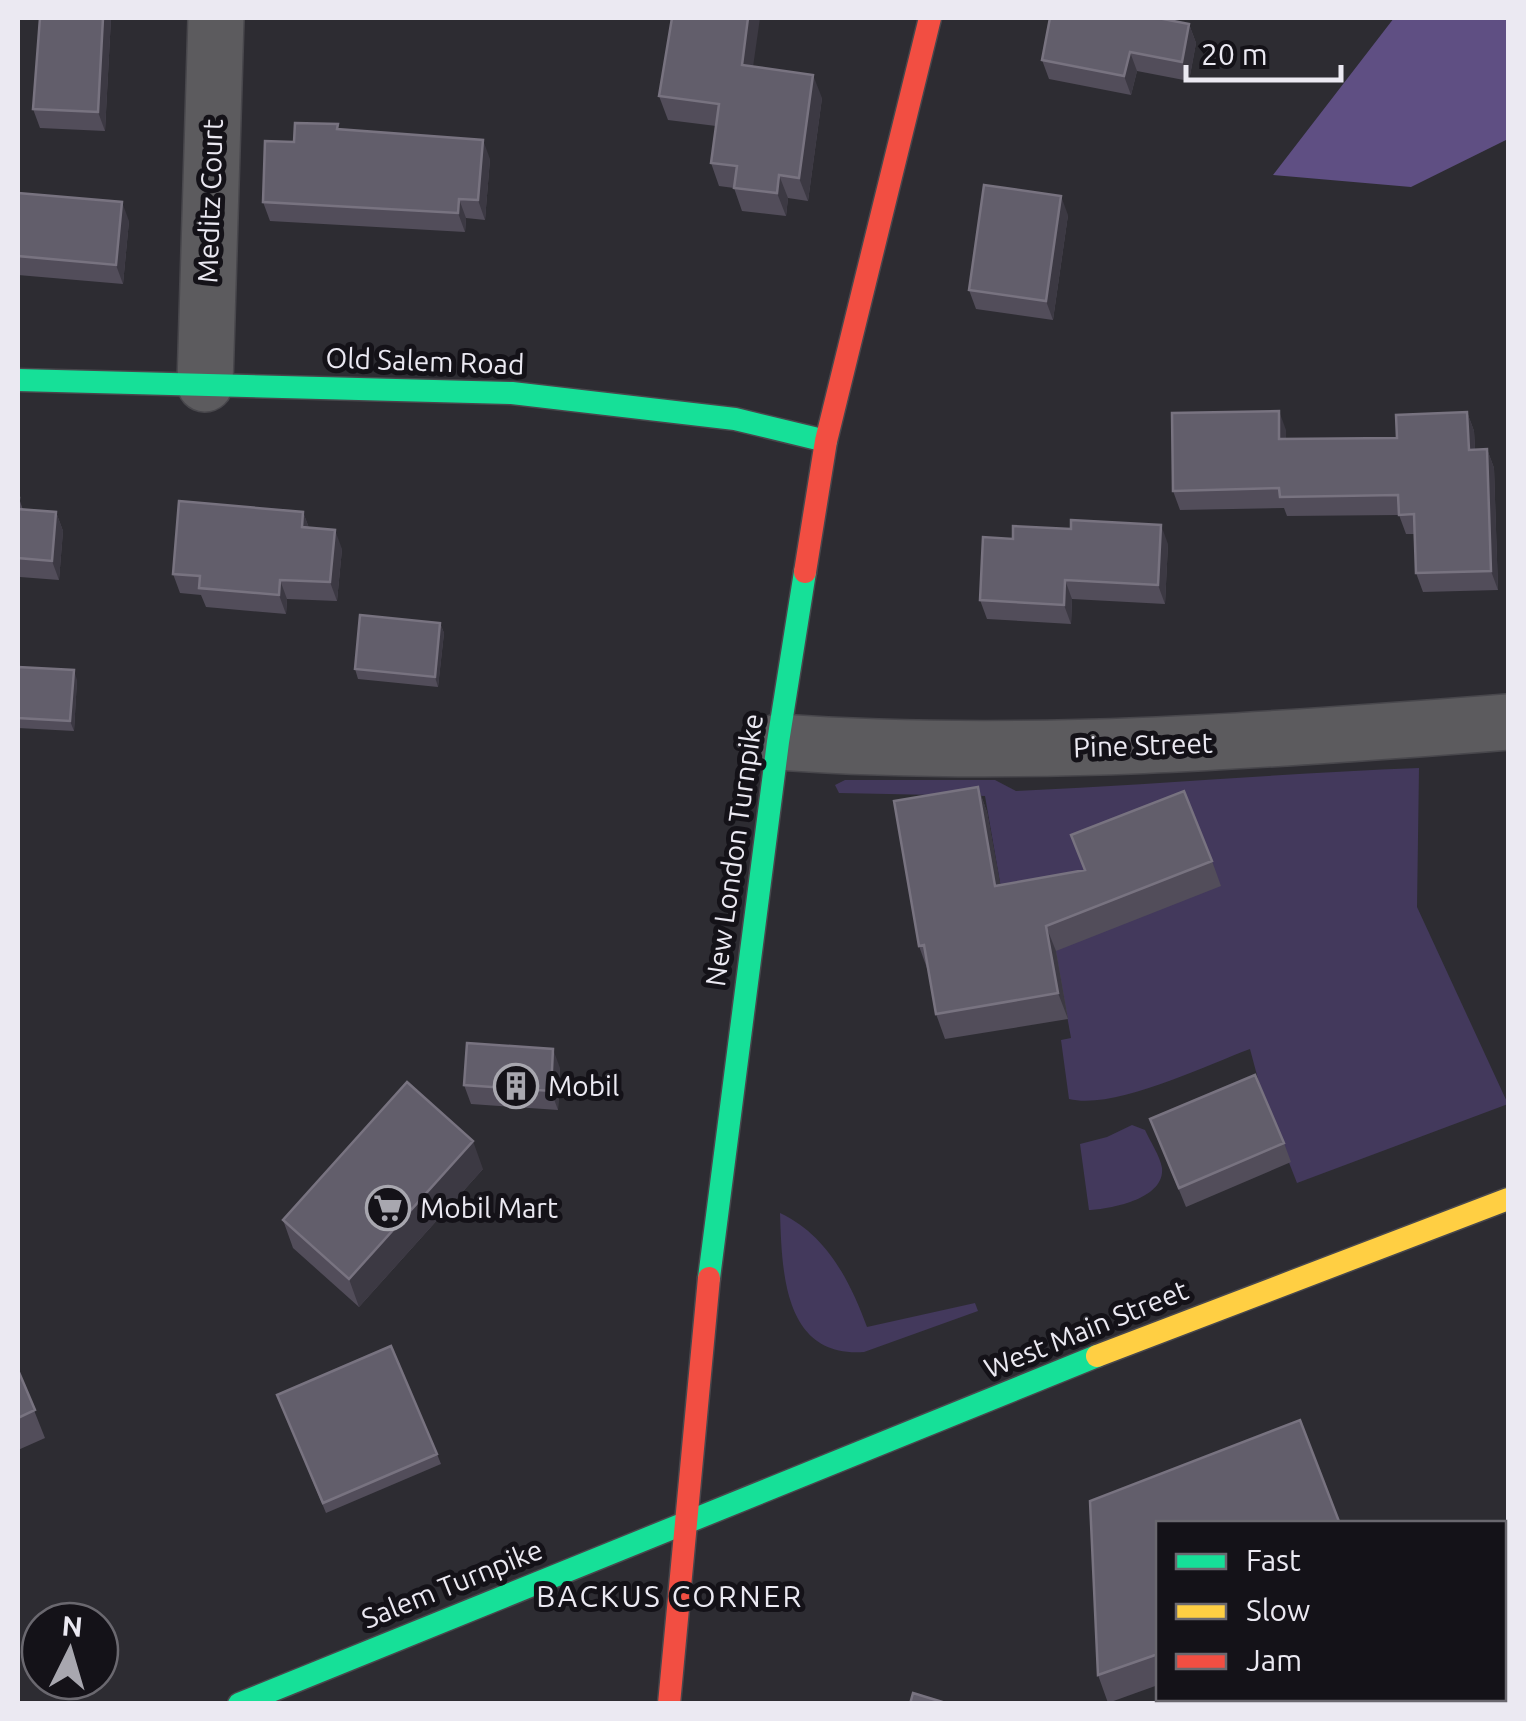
<svg xmlns="http://www.w3.org/2000/svg" width="1526" height="1721" font-family="Ubuntu,sans-serif">
	<style>
		.green { fill: #43395c }
		.forest { fill: #5f4f83 }
		.lines { fill: none; stroke-linecap: round; stroke-linejoin: round }
		.street-casing { stroke: #48474c; stroke-width: 58 }
		.fast-casing { stroke: #48474c; stroke-width: 25 }
		.slow-casing { stroke: #48474c; stroke-width: 25 }
		.jam-casing { stroke: #48474c; stroke-width: 25 }
		.street { stroke: #5c5b5e; stroke-width: 55 }
		.fast { stroke: #16e098; stroke-width: 22 }
		.slow { stroke: #ffcf43; stroke-width: 22 }
		.jam { stroke: #f24e42; stroke-width: 22 }
		.wall { fill: #524d5a }
		.shaded-wall { fill: #3c3943 }
		.building { fill: #625e6b; stroke: #787380; stroke-width: 2.5 }
		.labels { text-anchor: middle; stroke-width: 10; stroke-linejoin: round; paint-order: stroke }
		.street-label { font-size: 28px; fill: #ebe9f2; stroke: #141218 }
		.poi-label { font-size: 28px; fill: #ebe9f2; stroke: #141218; text-anchor: start }
		.neighbourhood-label { font-size: 30px; letter-spacing: 2.5px; fill: #ebe9f2; stroke: #141218 }
	</style>
	<rect width="100%" height="100%" fill="#2d2c32"/>
	<!-- green -->
	<path class="green" d="M1419,768L1417,907L1508,1104L1297,1183L1262,1094L1250,1049C1204,1066 1115,1110 1069,1099L1061,1040L1071,1038L1054,943L1005,911L985,796L839,793L835,785L845,780H995L1016,791C1151,785 1285,773 1419,768Z
		M1132,1125L1145,1130C1150,1141 1160,1156 1162,1168C1165,1199 1110,1209 1089,1210L1080,1144L1107,1137Z
		M780,1213C827,1235 850,1281 867,1327L975,1303L978,1311L864,1352C783,1358 782,1270 780,1213Z"/>
	<!-- forest -->
	<path class="forest" d="M1394,18H1508V139L1411,187L1273,175Z
		M1508,1648V1703H1462V1699L1504,1698V1651Z"/>
	<g class="lines">
		<defs>
			<path id="street" d="M205,384L216,18
				M778,742C1022,759 1265,741 1508,722"/>
			<path id="fast" d="M18,380L512,393L735,419L826,441
				M709,1278L778,742L805,572
				M239,1704L1097,1356"/>
			<path id="slow" d="M1097,1356L1508,1199"/>
			<path id="jam" d="M805,572L826,441L930,18
				M669,1704L709,1278"/>
		</defs>
		<!-- street casing -->
		<use href="#street" class="street-casing"/>
		<!-- fast casing -->
		<use href="#fast" class="fast-casing"/>
		<!-- slow casing -->
		<use href="#slow" class="slow-casing"/>
		<!-- jam casing -->
		<use href="#jam" class="jam-casing"/>
		<!-- street -->
		<use href="#street" class="street"/>
		<!-- fast -->
		<use href="#fast" class="fast"/>
		<!-- slow -->
		<use href="#slow" class="slow"/>
		<!-- jam -->
		<use href="#jam" class="jam"/>
	</g>
	<!-- wall -->
	<path class="wall" d="M40,18H111L105,131L40,128L33,109Z
		M1189,24L1196,43L1189,81L1137,71L1131,95L1049,79L1042,60Z
		M753,67L822,98L808,201L788,198L786,216L742,211L734,188L719,186L711,163L716,126L668,120L659,96Z
		M340,129L490,159L485,220L466,218L465,232L270,221L263,202L294,142Z
		M18,193L129,221L123,284L18,275Z
		M1068,215L1053,320L976,309L969,290Z
		M1467,412L1474,431L1475,450L1487,449L1494,468L1498,590L1423,592L1416,573L1415,534H1406L1399,515L1287,516L1284,508L1180,510L1173,491L1286,430V439L1397,438Z
		M18,498H19L23,510L56,512L63,531L59,580L20,577L19,603Z
		M303,512L309,528L342,549L337,601L287,599L286,614L206,607L201,595L180,593L173,574Z
		M1168,544L1165,604L1072,599L1071,624L987,619L980,600Z
		M440,623L444,633L438,687L358,679L355,669Z
		M18,667L77,680L74,731L18,728Z
		M978,787L987,812L1000,885L1084,870L1071,835L1212,861L1221,886L1056,951L1068,1019L945,1039L936,1014L928,971L919,946Z
		M560,1068L558,1110L471,1104L464,1085Z
		M1150,1119L1284,1143L1291,1162L1186,1207Z
		M483,1169L359,1307L293,1248L283,1220Z
		M18,1370L45,1438L18,1450Z
		M277,1395L437,1454L441,1464L326,1513Z
		M1158,1524V1685L1108,1703L1098,1675Z"/>
	<!-- shaded-wall -->
	<path class="shaded-wall" d="M103,18H111L105,131L98,112Z
		M748,18H760L750,88L742,65Z
		M1189,24L1196,43L1189,81L1182,62Z
		M1130,52L1137,71L1131,95L1124,76Z
		M813,75L822,98L808,201L799,178Z
		M483,140L490,159L485,220L478,200Z
		M779,175L788,198L786,216L777,193Z
		M1061,196L1068,215L1053,320L1046,301Z
		M459,199L466,218L465,232L458,213Z
		M122,202L129,221L123,284L116,265Z
		M1279,411L1286,430V459L1279,439Z
		M1467,412L1474,431L1476,469L1469,450Z
		M1487,449L1494,468L1498,590L1491,571Z
		M56,512L63,531L59,580L52,561Z
		M303,512L310,531L302,527Z
		M1161,525L1168,544L1165,604L1158,585Z
		M335,530L342,549L337,601L330,582Z
		M18,568L20,577L19,603L18,600Z
		M280,580L287,599L286,614L279,595Z
		M1065,580L1072,599L1071,624L1064,605Z
		M440,623L444,633L438,687L435,677Z
		M74,670L77,680L74,731L70,721Z
		M978,787L987,812L1005,911L995,886Z
		M1046,926L1056,951L1068,1019L1058,993Z
		M553,1049L560,1068L558,1110L551,1091Z
		M473,1141L483,1169L359,1307L349,1279Z"/>
	<!-- building -->
	<path class="building" d="M40,18H103L98,112L33,109Z
		M672,18H748L742,65L813,75L799,178L779,175L777,193L734,188L737,166L711,163L719,104L659,96Z
		M1050,18H1158L1189,24L1182,62L1130,52L1124,76L1042,60Z
		M295,123L338,124L337,129L483,140L478,200L459,199L458,213L263,202L265,141L294,142Z
		M984,185L1061,196L1046,301L969,290Z
		M18,193L122,202L116,265L18,256Z
		M1279,411V439L1397,438L1396,415L1467,412L1469,450L1487,449L1491,571L1416,573L1414,514L1399,515L1398,495L1280,497L1279,488L1173,491L1172,413Z
		M18,498H19L18,509L56,512L52,561L18,558Z
		M179,501L303,512L302,527L335,530L330,582L280,580L279,595L199,588L200,576L173,574Z
		M1071,520L1161,525L1158,585L1065,580L1064,605L980,600L983,537L1013,539V526L1071,529Z
		M360,615L440,623L435,677L355,669Z
		M18,667L74,670L70,721L18,718Z
		M978,787L995,886L1085,870L1071,835L1184,791L1212,861L1046,926L1058,993L936,1014L924,945L919,946L894,801Z
		M467,1043L553,1049L551,1091L464,1085Z
		M1255,1075L1284,1143L1179,1188L1150,1119Z
		M407,1082L473,1141L349,1279L283,1220Z
		M391,1346L437,1454L323,1503L277,1395Z
		M18,1370L35,1410L18,1418Z
		M1300,1420L1340,1524H1158V1654L1098,1675L1090,1501Z
		M913,1693L949,1704H910Z"/>
	<!-- icons -->
	<defs>
		<symbol id="building-ring" viewBox="-11 -11 22 22"><circle r="9.5" fill="#141218" stroke="#a8a7af" stroke-width="1.5"/><path d="M-4-6H4V6H1V3H-1V6H-4ZM-2.5-4.3h1.7v1.8h-1.7ZM.8-4.3h1.7v1.8H.8ZM-2.5-1h1.7V.8h-1.7ZM.8-1h1.7V.8H.8Z" fill="#a8a7af"/></symbol>
		<symbol id="supermarket-ring" viewBox="-11 -11 22 22"><circle r="9.5" fill="#141218" stroke="#a8a7af" stroke-width="1.5"/><path d="M-6-5.5h2.5l.6 2H6L4.5 2H-2.5L-4.4-4H-6ZM-1.5 3.2a1.3 1.3 0 1 0 .1 0ZM3 3.2a1.3 1.3 0 1 0 .1 0Z" fill="#a8a7af"/></symbol>
	</defs>
	<g fill-rule="evenodd">
		<use href="#building-ring" x="491" y="1061" width="50" height="50"/>
		<use href="#supermarket-ring" x="363" y="1183" width="50" height="50"/>
	</g>
	<g class="labels">
		<!-- street labels -->
		<g class="street-label">
			<text transform="translate(210 201) rotate(-88)" y="10">Meditz Court</text>
			<text transform="translate(425 361) rotate(2)" y="10">Old Salem Road</text>
			<text transform="translate(1143 745) rotate(-2)" y="10">Pine Street</text>
			<text transform="translate(734 850) rotate(-82)" y="10">New London Turnpike</text>
			<text transform="translate(1086 1329) rotate(-22)" y="10">West Main Street</text>
			<text transform="translate(452 1584) rotate(-22)" y="10">Salem Turnpike</text>
		</g>
		<!-- poi labels -->
		<g class="poi-label">
			<text x="548" y="1096">Mobil</text>
			<text x="420" y="1218">Mobil Mart</text>
		</g>
		<!-- neighbourhood labels -->
		<g class="neighbourhood-label">
			<text x="670" y="1607">BACKUS CORNER</text>
		</g>
	</g>
	<!-- border -->
	<rect width="1526" height="1721" fill="none" stroke="#ebe9f2" stroke-width="40"/>
	<!-- legend -->
	<rect x="1156" y="1521" width="350" height="180" fill="#141218" stroke="#6a686f" stroke-width="2.5"/>
	<rect x="1176" y="1554" width="50" height="15" fill="#16e098" stroke="#6a686f" stroke-width="2.5"/>
	<text x="1246" y="1571" font-size="30" fill="#ebe9f2">Fast</text>
	<rect x="1176" y="1604" width="50" height="15" fill="#ffcf43" stroke="#6a686f" stroke-width="2.5"/>
	<text x="1246" y="1621" font-size="30" fill="#ebe9f2">Slow</text>
	<rect x="1176" y="1654" width="50" height="15" fill="#f24e42" stroke="#6a686f" stroke-width="2.5"/>
	<text x="1246" y="1671" font-size="30" fill="#ebe9f2">Jam</text>
	<!-- north arrow -->
	<g transform="translate(70 1651) rotate(5)"><circle r="48" fill="#141218" stroke="#6a686f" stroke-width="2.5"/>
	<path d="M0-8L18 38L0 25L-18 38Z" fill="#a8a7af"/>
	<text y="-15" font-size="28" font-weight="bold" text-anchor="middle" fill="#ebe9f2">N</text>
	</g>
	<!-- scale -->
	<path d="M1186 65v15h155v-15" fill="none" stroke="#ebe9f2" stroke-width="5"/>
	<text x="1201" y="65" font-size="30" fill="#ebe9f2" stroke="#141218" stroke-width="8" paint-order="stroke">20 m</text>
</svg>
